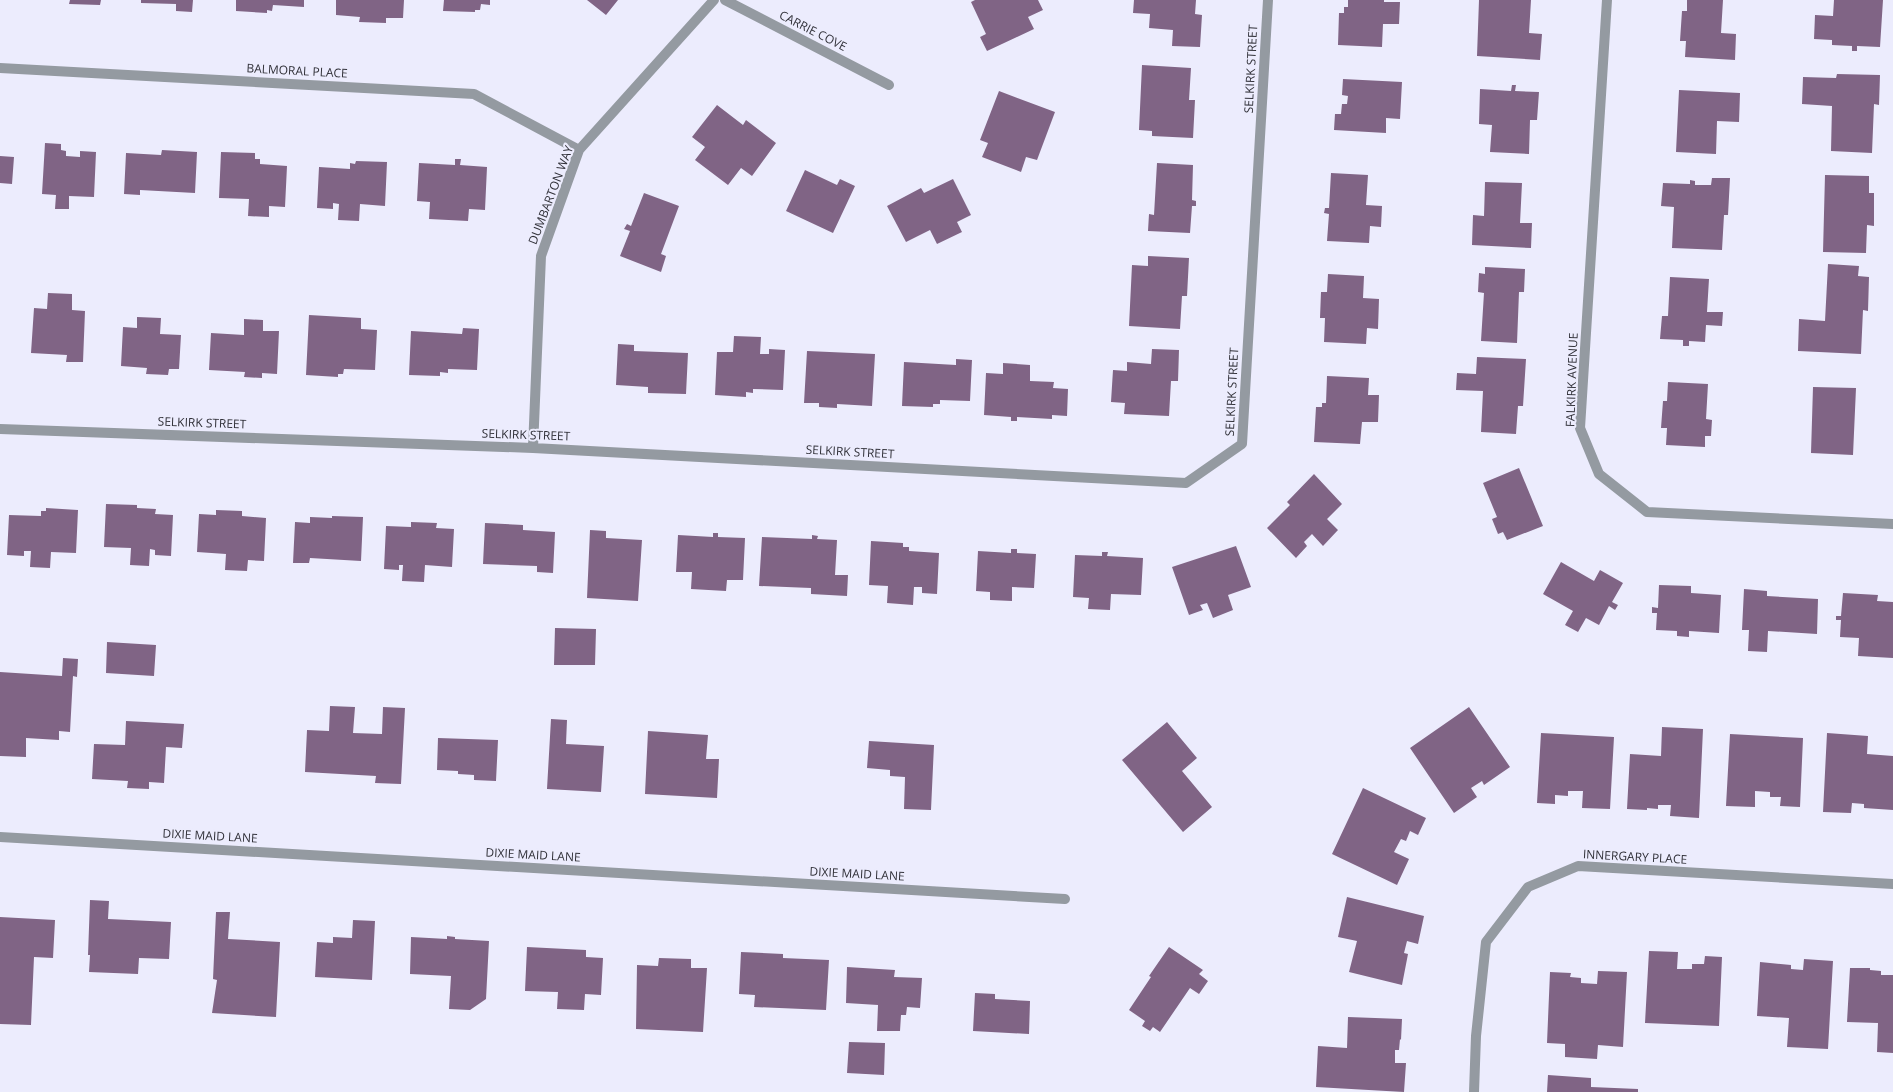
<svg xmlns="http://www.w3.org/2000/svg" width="1893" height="1092" font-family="'Open Sans',sans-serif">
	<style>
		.building { fill: #806485 }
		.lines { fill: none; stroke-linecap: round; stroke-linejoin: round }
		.street { stroke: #949aa1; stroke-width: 10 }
		.labels { text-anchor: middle; stroke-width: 4; stroke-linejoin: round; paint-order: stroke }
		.street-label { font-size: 12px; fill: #313139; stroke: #ececfd }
	</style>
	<rect width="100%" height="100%" fill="#ececfd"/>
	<!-- building -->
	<path class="building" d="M70,0H101L100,5L69,4Z
		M141,0H193L192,12L176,11V4L141,3Z
		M236,0H304V7L273,5L272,11L267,10V13L236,11Z
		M336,0H404L403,18H386V23L359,22L360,17L336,15Z
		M444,0H490V5L481,4L480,10H475V12L443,11Z
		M587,0H618L606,15Z
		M975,0H1038L1043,10L1028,17L1034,29L987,51L980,37L986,34L971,2Z
		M1134,0H1196L1195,14L1202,15L1200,47L1172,46L1173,30L1149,28L1150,14L1133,13Z
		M1348,0H1384V2H1400L1399,24H1383L1382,47L1338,45L1339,13H1344V7H1348Z
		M1479,0H1531L1529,33L1542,34L1540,60L1477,56Z
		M1687,0H1723L1721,33L1736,34L1735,60L1685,57L1686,41H1680L1682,11H1687Z
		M1834,0H1883L1880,47L1857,46V51H1852V46L1832,45V40L1814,39L1815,15L1833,16Z
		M1142,65L1191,68L1189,100H1195L1193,138L1152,136V131L1139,130Z
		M1837,74L1880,75L1879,105L1874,104L1872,153L1831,151L1832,106L1802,104L1803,77L1836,78Z
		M1343,79L1402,82L1400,119L1386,118V133L1334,130L1335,114H1341L1342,104H1347L1348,96L1342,95Z
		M1512,85H1516L1515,91L1539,92L1537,120H1530L1529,154L1490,152L1492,125L1479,124L1480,89L1511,91Z
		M1679,90L1740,93L1739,122L1717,121L1716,154L1676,152Z
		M999,91L1055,112L1037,160L1026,157L1021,172L982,157L988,143L980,140Z
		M717,105L743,125L746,120L776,143L752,176L741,168L728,185L695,160L705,147L692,137Z
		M45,143L61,144V150L66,151V156L80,157V151L96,152L94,197L69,196V209H55L56,195L42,194Z
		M162,150L197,152L195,193L140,190V195L124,194L126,153L161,155Z
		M221,152L255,153V159H260V164L287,166L285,207L269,206V217L248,216L249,199L219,198Z
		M0,156L14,157L12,184L0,183Z
		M455,159H461L460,165L487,167L485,210L469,209L468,221L429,219L430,202L417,201L419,163L455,165Z
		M356,161L387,162L385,206L360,204L359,221L338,220L339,204L333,203V209L317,208L319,167L350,169V163L355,164Z
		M1157,163L1193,165L1192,200L1196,201V206H1192L1190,233L1148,231L1149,214L1154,215Z
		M805,170L837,185L840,179L855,186L833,233L786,211Z
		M1331,173L1368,175L1366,205L1382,206L1381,227L1370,226L1369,243L1327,241L1329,214L1324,213L1325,208H1329Z
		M1825,175L1869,176V193H1874V226L1867,225L1866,253L1823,252Z
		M1712,178H1730L1728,215H1724L1722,250L1672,248L1674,207L1661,206L1663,183L1690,184V180L1695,181V185H1711Z
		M953,179L971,215L957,222L962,232L937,244L930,230L906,242L887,206L921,188L924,193Z
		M1485,182L1522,183L1520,223H1532L1531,248L1472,245L1473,215L1484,216Z
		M644,193L679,206L661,254L666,256L661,272L620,256L630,231L624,229L627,224L631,226Z
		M1148,256L1189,258L1187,296H1182L1180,329L1129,326L1132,265L1148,266Z
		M1828,264L1859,266L1858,276L1869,277L1868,311L1863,310L1861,354L1798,351L1799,319L1825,321Z
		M1485,267L1525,269L1524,292H1519L1517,343L1481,341L1484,293L1478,292L1479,273L1485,274Z
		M1328,274L1364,276L1363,298L1379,299L1378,329L1367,328L1366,344L1324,342L1325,318H1320L1321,292H1327Z
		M1670,277L1709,279L1707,312H1723L1722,326L1706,325L1705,342L1689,341V346H1683V340L1660,339L1662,316H1668Z
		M48,293L72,294V310L85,311L83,362H66L67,355L31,353L34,308L47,309Z
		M309,315L361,318V329L377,330L375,370L344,369L343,374H338V377L306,375Z
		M137,317L161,318L160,334L181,335L179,369H169L168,375L146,374L147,368L121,366L123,327L137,328Z
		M244,319L263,320V331H279L277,374L262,373V378L244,377L245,372L209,370L211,333L244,335Z
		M463,328L479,329L477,370L448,369V373L440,372V376L409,375L411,331L462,334Z
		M734,336L761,337L760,354H769V349L785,350L783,390L753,389V393L746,392V397L715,395L717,352H733Z
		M618,344L634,345V351L688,353L686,394L648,393V387L616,385Z
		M1152,349L1179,350L1178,381H1171L1169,416L1124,414L1125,403L1111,402L1113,370L1127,371V362L1151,364Z
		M807,351L875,354L872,406L837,404V408L819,407V403H804Z
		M1477,357L1526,359L1523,406H1518L1516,434L1481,432L1483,391L1456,390L1457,373L1476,374Z
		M956,359L972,360L970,401L940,400V404H933V407L902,406L904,362L956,365Z
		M1003,363L1030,365V381L1054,382L1053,388L1068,389L1067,416L1052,415V419L1017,417V421H1011V417L984,415L986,373L1003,374Z
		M1327,376L1369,378L1368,395H1379L1378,422H1362L1360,444L1314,442L1316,407H1322V403H1326Z
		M1668,382L1708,384L1706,419L1712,420L1711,436H1705V447L1666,445L1667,428H1661L1663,401H1667Z
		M1813,387L1856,388L1853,455L1811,453Z
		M1519,468L1543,526L1507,540L1503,532L1498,534L1492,519L1497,517L1483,483Z
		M1314,474L1342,504L1327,519L1338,530L1323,546L1312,534L1304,542L1307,546L1296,558L1267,528L1290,505L1287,502Z
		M106,504L137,505V508L156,509L155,514L173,515L171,556L155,555V550L150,549L149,566L130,565L131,548L104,547Z
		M46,508L78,510L76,553L51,552L50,568L30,567L31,551H24V556L7,555L9,515L41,516V511H46Z
		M216,510L242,511V516L266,518L264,561L248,560L247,571L225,570L226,554L197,552L199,514L216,515Z
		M332,516L363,517L361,561L310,558L309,563H293L295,522L310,523V517L332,518Z
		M411,522L437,523L436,528L454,529L452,567L425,565L424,582L402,581L403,565H399V570L384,569L386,526L411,527Z
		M485,523L523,525V530L555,532L553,573L537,572V566L483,564Z
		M590,530L606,531V538L642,540L638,601L587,598Z
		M713,533H718V537L745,538L743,580H727L726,591L691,589L692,572H676L678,535L713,537Z
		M812,535L818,536L817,539L837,540L835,575H848L847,596L811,594V588L759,586L762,537L812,539Z
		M871,541L903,543V547H909V551L939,553L937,594L922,593V587H914L913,605L887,603L888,586L869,585Z
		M1236,546L1251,587L1228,595L1233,610L1213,618L1207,603L1200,605L1203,610L1189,615L1172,567Z
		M1011,549H1017V553L1036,554L1034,588L1012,587V601L990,600V592L976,591L978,551L1011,553Z
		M1102,552H1108L1107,556L1143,558L1141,595L1111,594L1110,610L1088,609L1089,598L1073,597L1075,555L1102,556Z
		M1561,562L1594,581L1600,570L1623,583L1612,602L1618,605L1615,610L1609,606L1599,625L1586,618L1578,632L1565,625L1573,611L1543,594Z
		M1659,585L1691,586V593L1721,595L1719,633L1689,631V637L1677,636V631L1656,630L1657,613H1652V607L1658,608Z
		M1744,589L1767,591V596L1818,599L1817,634L1768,631L1767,652L1748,651L1749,630H1742Z
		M1843,593L1878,595L1877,601L1893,602V658L1858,656L1859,638L1840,637L1841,620H1836V616H1841Z
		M555,628L596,629L595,665H554Z
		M107,642L156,645L154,676L106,673Z
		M63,658L78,659L77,677L73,676L70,732L59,731V740L26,738V757L0,756V672L62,676Z
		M330,706L355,707L353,733L382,734L383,707L405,708L401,784L375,783L376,776L305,772L307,730L329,731Z
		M1469,707L1510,767L1484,785L1482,781L1471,788L1477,797L1454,813L1410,748Z
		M551,719L567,720L566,744L604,746L601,792L547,789Z
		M126,721L184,724L182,748L166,747L164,783L149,782V789L127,788L128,781L92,779L94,744L125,745Z
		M1167,722L1197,758L1182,771L1212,807L1183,832L1122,760Z
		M1662,727L1703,729L1699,818L1670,816L1671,805H1658V809L1647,808V810L1627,809L1630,754L1661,756Z
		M648,731L708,735L706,759H719L717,798L645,794Z
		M1541,733L1614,737L1610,809L1582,808L1583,791H1568V796L1555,795V804L1537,803Z
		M1827,733L1868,736L1867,754L1893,756V810L1864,808V804L1852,803L1851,813L1823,812Z
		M1730,734L1803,738L1800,807L1780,806L1781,797H1770V792L1755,791V807L1726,806Z
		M438,738L498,740L496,781L474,780V775L458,774V771L437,770Z
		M869,741L934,745L931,810L904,809L905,777L890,776V770L867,768Z
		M1363,788L1426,818L1418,835L1410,831L1406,841L1401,839L1394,852L1409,859L1397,885L1332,854Z
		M1347,897L1424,916L1418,944L1407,941L1404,953L1408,954L1402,985L1349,972L1357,941L1338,937Z
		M90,900L109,901L108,919L171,922L169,959L139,958L138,974L89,972L90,955H88Z
		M216,912H230L228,939L280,942L276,1017L212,1013L217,980L213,979Z
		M0,917L55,920L53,958L34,957L31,1025L0,1024Z
		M353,920L375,921L372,980L315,977L317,942L333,943V937L352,938Z
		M447,936L455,937V939L489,941L486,999L470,1010L449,1009L451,976L410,974L411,937L447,939Z
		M527,947L586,950V957L603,958L601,995L585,994L584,1010L557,1009L558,992L525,991Z
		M1169,947L1203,970L1199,974L1208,981L1199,994L1190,988L1160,1032L1153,1027L1150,1031L1142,1026L1145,1021L1129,1010L1151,977L1149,976Z
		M1649,951L1678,952L1677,969H1692V964H1704L1705,956L1722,957L1719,1026L1645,1023Z
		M741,952L783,954V958L829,960L826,1010L754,1007L755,995L739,994Z
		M659,958L691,959V968H707L703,1032L636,1029L637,965L658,966Z
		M1804,959L1833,961L1828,1049L1787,1047L1789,1018L1757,1016L1760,962L1791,965V969L1803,970Z
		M847,967L895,970L894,977L922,978L920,1008L907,1007L906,1015H901L900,1031H877L878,1005L846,1003Z
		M1850,968H1870V970L1881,971V975H1893V1053L1877,1052L1878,1023L1847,1022Z
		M1598,971L1627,972L1623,1047L1598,1045L1597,1059L1565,1057V1044L1547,1043L1550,972L1571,973L1570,977L1581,978V983L1597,984Z
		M975,993L995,994V999L1030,1001L1029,1034L973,1031Z
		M1348,1017L1402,1019L1401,1040L1400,1039L1399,1050H1395V1063H1406L1404,1092L1316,1087L1318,1046L1347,1048Z
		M849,1042L885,1043L884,1075L847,1073Z
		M1548,1075L1591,1078V1087L1638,1089V1092H1547Z"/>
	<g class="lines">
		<!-- street -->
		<path class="street" d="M725,0L889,85
			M1607,0L1580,428L1599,474L1647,512L1893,524
			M0,68L474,94L579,150
			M0,429L533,448L1186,483L1242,444L1268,0
			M533,448L541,256L579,150L714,0
			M0,837L1065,899
			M1474,1092L1476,1036L1486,942L1528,887L1578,866L1893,884"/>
	</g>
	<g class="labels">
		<!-- street labels -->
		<g class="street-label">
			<text transform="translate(813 31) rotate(27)" y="4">CARRIE COVE</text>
			<text transform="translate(1251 69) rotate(-87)" y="4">SELKIRK STREET</text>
			<text transform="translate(297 71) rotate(3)" y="4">BALMORAL PLACE</text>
			<text transform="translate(551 195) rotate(-69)" y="4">DUMBARTON WAY</text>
			<text transform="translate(1572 380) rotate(-88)" y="4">FALKIRK AVENUE</text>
			<text transform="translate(1232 392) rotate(-87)" y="4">SELKIRK STREET</text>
			<text transform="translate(202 423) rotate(2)" y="4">SELKIRK STREET</text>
			<text transform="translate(526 435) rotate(2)" y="4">SELKIRK STREET</text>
			<text transform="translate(850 452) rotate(3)" y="4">SELKIRK STREET</text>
			<text transform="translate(210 836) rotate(3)" y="4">DIXIE MAID LANE</text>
			<text transform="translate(533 855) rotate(3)" y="4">DIXIE MAID LANE</text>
			<text transform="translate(1635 857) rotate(3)" y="4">INNERGARY PLACE</text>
			<text transform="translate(857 874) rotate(3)" y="4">DIXIE MAID LANE</text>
		</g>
	</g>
</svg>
